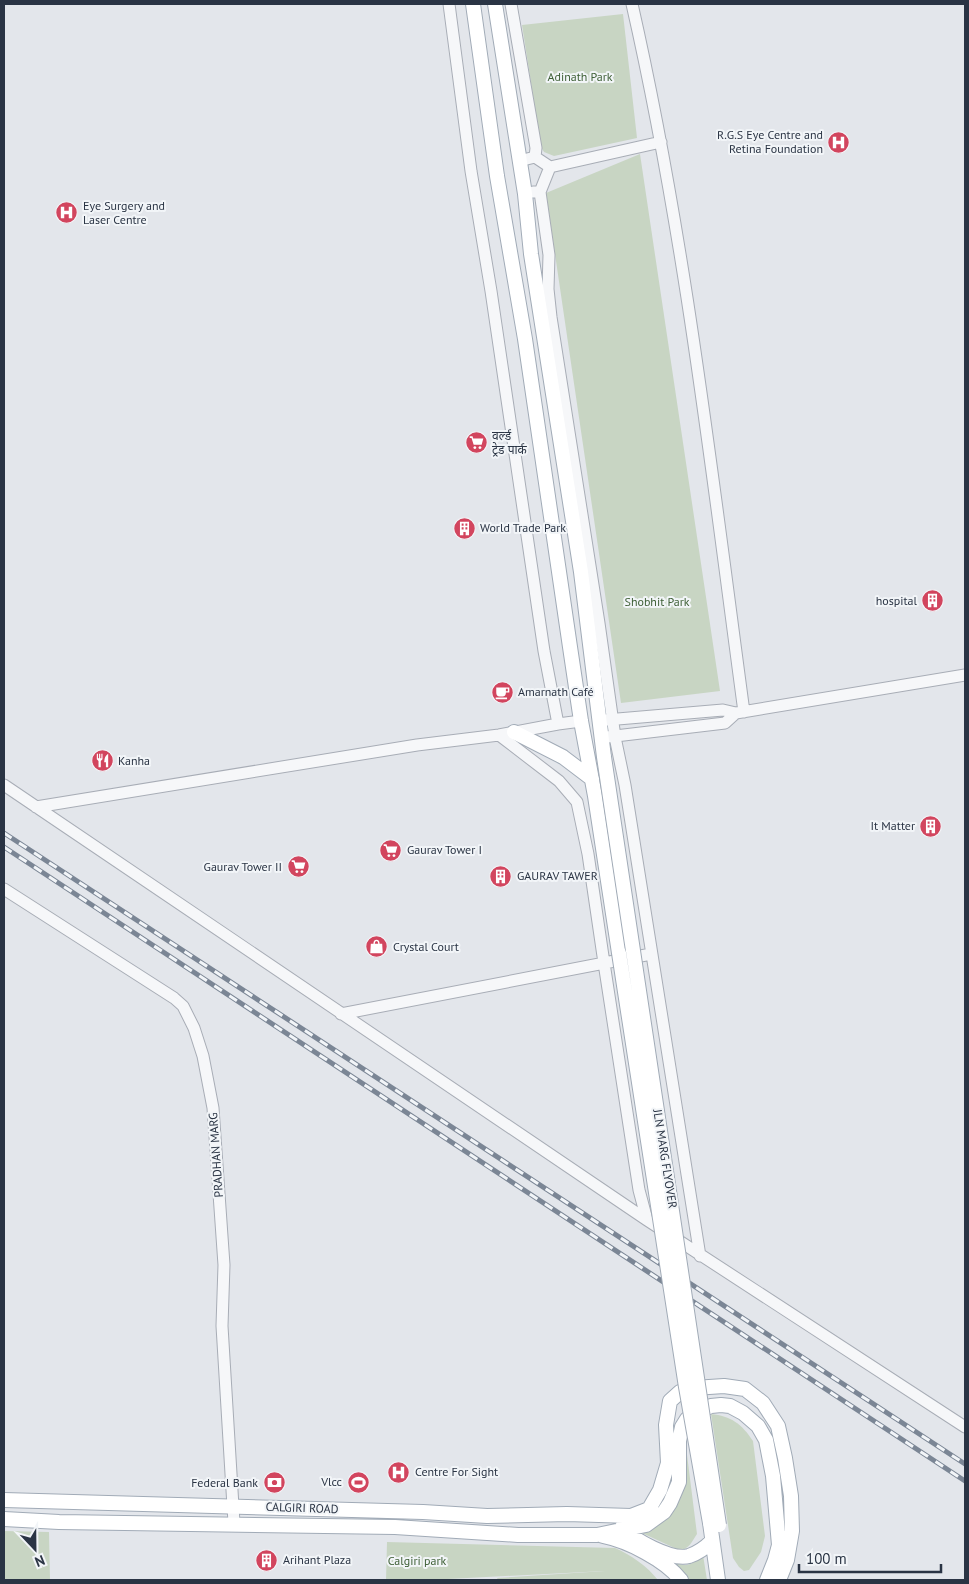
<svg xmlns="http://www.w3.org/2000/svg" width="969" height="1584" font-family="'PT Sans','Noto Sans Devanagari',sans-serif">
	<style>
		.green { fill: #c8d5c3 }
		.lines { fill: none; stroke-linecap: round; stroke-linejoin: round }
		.minor-casing { stroke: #a8adb6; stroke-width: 13 }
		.major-casing { stroke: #a1abb7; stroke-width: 16 }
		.minor { stroke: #f6f7f9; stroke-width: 11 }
		.major { stroke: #fff; stroke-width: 14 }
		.rail-casing { stroke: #7b8695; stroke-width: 5 }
		.rail { stroke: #f2f5f8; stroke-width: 3; stroke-dasharray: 9; stroke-linecap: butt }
		.major-bridge-casing { stroke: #a1abb7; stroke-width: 16; stroke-linecap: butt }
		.major-bridge { stroke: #fff; stroke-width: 14 }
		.labels { text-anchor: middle; stroke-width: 4; stroke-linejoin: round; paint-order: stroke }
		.park-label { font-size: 12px; fill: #3f6037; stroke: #f2f5f8 }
		.poi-label { font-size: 12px; fill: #2a3444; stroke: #f2f5f8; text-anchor: start }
		.street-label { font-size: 12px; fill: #2a3444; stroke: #f2f5f8 }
	</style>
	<rect width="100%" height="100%" fill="#e3e6eb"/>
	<!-- green -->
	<path class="green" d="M623,14L637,138L554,156L544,152L541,147L522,25Z
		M640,154L720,691L621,703L546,193Z
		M711,1414C731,1416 742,1424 753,1441L765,1536L761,1552L749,1570L744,1571L739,1567L733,1558Z
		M683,1423L697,1534C692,1541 689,1550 679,1550L642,1533C652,1528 665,1523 672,1513C684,1495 681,1446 683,1423Z
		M4,1531L49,1532L50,1580H4Z
		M387,1542L615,1548C631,1555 647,1566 658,1580H498L497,1578L605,1571L429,1580H386Z
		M703,1555L707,1580H688L672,1562C688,1567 690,1566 703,1555Z"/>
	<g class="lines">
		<defs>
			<path id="minor" d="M449,4L471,171L491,291L544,651L558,724
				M511,4L536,148L535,157
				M632,4C685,237 712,475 744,712
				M519,161L535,157L550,167L661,142
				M533,192H540L550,167
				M540,192L549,255L548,289L551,317L599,623L615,737L625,785L700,1256
				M606,720L723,710L736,713L965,675
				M499,735L559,781L577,802L588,854L604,963L639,1190L647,1220
				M607,737L725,723L736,713
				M4,785L647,1220L965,1427
				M36,807L417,745L499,735L558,724L581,721
				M4,889L174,998L183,1006L194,1028L203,1056L213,1108L224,1265L222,1326L234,1523
				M341,1014L651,954"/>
			<path id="major" d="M473,4L497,176L525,339L570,647L581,721L595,796L619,953
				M495,4L525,194L531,254L581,572L604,757
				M514,732L563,757L592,779
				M4,1500L423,1512L487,1516L567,1514L631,1516L649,1509L660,1490L668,1463L666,1425L670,1401L680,1392L694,1388L724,1386L745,1389L763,1403L778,1426L785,1458L791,1496L792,1531L787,1560L779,1580
				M4,1519L59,1522L395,1527L518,1535H597L646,1525L664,1512L670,1503L679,1482V1441L682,1427L687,1419L697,1412L711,1406L721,1405L730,1406L743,1413L758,1426L766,1440L773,1476L779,1545L775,1560L767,1580
				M710,1523L718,1580
				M622,1527C633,1540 672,1561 689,1556C698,1553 706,1547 712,1541
				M603,1536C628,1541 665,1560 681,1580"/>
		</defs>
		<!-- minor casing -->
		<use href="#minor" class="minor-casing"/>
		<!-- major casing -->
		<use href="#major" class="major-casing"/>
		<!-- minor -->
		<use href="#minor" class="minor"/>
		<!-- major -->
		<use href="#major" class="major"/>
		<defs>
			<path id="rail" d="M4,833L965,1464
				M4,847L965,1481"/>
		</defs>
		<!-- rail casing -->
		<use href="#rail" class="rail-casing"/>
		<!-- rail -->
		<use href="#rail" class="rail"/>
		<defs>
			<path id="major-bridge" d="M604,757L719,1525
				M619,953L686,1387L710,1523"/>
		</defs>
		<!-- major-bridge casing -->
		<use href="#major-bridge" class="major-bridge-casing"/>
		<!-- major-bridge -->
		<use href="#major-bridge" class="major-bridge"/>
	</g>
	<!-- icons -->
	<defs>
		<symbol id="hospital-disc" viewBox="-11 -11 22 22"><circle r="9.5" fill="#d2455e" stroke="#f2f5f8"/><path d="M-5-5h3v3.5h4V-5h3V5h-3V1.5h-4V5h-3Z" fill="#fff"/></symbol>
		<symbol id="supermarket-disc" viewBox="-11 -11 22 22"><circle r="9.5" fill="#d2455e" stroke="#f2f5f8"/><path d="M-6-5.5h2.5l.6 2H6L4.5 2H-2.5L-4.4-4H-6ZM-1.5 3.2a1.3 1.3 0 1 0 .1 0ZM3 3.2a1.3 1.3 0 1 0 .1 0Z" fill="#fff"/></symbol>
		<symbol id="building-disc" viewBox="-11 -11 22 22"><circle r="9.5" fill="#d2455e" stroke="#f2f5f8"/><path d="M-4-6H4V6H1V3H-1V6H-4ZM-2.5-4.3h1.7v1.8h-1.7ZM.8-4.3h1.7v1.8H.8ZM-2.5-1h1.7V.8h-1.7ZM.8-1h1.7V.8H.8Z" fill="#fff"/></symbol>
		<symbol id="cafe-disc" viewBox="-11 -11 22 22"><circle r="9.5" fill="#d2455e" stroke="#f2f5f8"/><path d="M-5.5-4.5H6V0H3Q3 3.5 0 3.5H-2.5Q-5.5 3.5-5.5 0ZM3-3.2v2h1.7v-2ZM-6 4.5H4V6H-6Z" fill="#fff"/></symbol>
		<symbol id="restaurant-disc" viewBox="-11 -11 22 22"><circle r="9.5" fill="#d2455e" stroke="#f2f5f8"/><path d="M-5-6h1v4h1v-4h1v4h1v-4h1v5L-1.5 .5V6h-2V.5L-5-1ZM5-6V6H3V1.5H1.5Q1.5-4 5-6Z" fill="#fff"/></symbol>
		<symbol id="shop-disc" viewBox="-11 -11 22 22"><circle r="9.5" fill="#d2455e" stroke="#f2f5f8"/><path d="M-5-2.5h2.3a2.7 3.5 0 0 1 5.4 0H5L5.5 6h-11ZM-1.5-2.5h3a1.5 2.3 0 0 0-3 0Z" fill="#fff"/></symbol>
		<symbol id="stadium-disc" viewBox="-11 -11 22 22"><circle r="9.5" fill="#d2455e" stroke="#f2f5f8"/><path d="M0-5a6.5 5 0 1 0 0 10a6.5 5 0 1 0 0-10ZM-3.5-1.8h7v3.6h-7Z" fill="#fff"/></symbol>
		<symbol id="bank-disc" viewBox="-11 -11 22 22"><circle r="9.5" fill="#d2455e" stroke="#f2f5f8"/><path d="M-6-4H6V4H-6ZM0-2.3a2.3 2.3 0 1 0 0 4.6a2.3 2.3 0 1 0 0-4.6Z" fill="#fff"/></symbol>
	</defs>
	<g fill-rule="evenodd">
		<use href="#hospital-disc" x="826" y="130" width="25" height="25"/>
		<use href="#hospital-disc" x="54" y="200" width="25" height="25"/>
		<use href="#supermarket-disc" x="464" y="430" width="25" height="25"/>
		<use href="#building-disc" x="452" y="516" width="25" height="25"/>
		<use href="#building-disc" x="920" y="588" width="25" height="25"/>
		<use href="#cafe-disc" x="490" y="680" width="25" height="25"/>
		<use href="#restaurant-disc" x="90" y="748" width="25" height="25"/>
		<use href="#building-disc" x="918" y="814" width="25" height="25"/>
		<use href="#supermarket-disc" x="378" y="838" width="25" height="25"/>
		<use href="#supermarket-disc" x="286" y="854" width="25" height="25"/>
		<use href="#building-disc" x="488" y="864" width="25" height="25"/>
		<use href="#shop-disc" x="364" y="934" width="25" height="25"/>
		<use href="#hospital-disc" x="386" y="1460" width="25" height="25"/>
		<use href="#stadium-disc" x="346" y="1470" width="25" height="25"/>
		<use href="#bank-disc" x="262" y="1470" width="25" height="25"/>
		<use href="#building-disc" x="254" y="1548" width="25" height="25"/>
	</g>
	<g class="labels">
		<!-- park labels -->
		<g class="park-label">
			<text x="580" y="81">Adinath Park</text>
			<text x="657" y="606">Shobhit Park</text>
			<text x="417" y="1565">Calgiri park</text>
		</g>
		<!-- poi labels -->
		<g class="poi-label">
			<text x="823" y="139" text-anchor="end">R.G.S Eye Centre and<tspan x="823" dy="14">Retina Foundation</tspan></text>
			<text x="83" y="210">Eye Surgery and<tspan x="83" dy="14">Laser Centre</tspan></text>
			<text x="492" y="440">वर्ल्ड<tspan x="492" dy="14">ट्रेड पार्क</tspan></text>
			<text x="480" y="532">World Trade Park</text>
			<text x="917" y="605" text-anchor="end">hospital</text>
			<text x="518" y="696">Amarnath Café</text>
			<text x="118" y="765">Kanha</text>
			<text x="915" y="830" text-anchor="end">It Matter</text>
			<text x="407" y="854">Gaurav Tower I</text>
			<text x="282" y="871" text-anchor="end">Gaurav Tower II</text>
			<text x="517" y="880">GAURAV TAWER</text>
			<text x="393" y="951">Crystal Court</text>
			<text x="415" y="1476">Centre For Sight</text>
			<text x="342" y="1486" text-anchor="end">Vlcc</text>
			<text x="258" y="1487" text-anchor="end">Federal Bank</text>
			<text x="283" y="1564">Arihant Plaza</text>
		</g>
		<!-- street labels -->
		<g class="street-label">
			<text transform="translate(216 1155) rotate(-94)" y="4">PRADHAN MARG</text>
			<text transform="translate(665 1159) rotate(81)" y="4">JLN MARG FLYOVER</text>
			<text transform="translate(302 1508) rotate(2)" y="4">CALGIRI ROAD</text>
		</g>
	</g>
	<!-- border -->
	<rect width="969" height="1584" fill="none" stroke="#2a3444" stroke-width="10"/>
	<!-- north arrow -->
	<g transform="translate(35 1549) rotate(158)" stroke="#f2f5f8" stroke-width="4" paint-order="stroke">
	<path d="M0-4L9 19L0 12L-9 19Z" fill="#2a3444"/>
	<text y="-8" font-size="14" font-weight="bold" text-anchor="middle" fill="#2a3444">N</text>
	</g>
	<!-- scale -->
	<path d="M799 1564v8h142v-8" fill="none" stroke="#2a3444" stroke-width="2.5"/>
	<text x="806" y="1564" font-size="15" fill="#2a3444" stroke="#f2f5f8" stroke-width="4" paint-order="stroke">100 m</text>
</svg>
